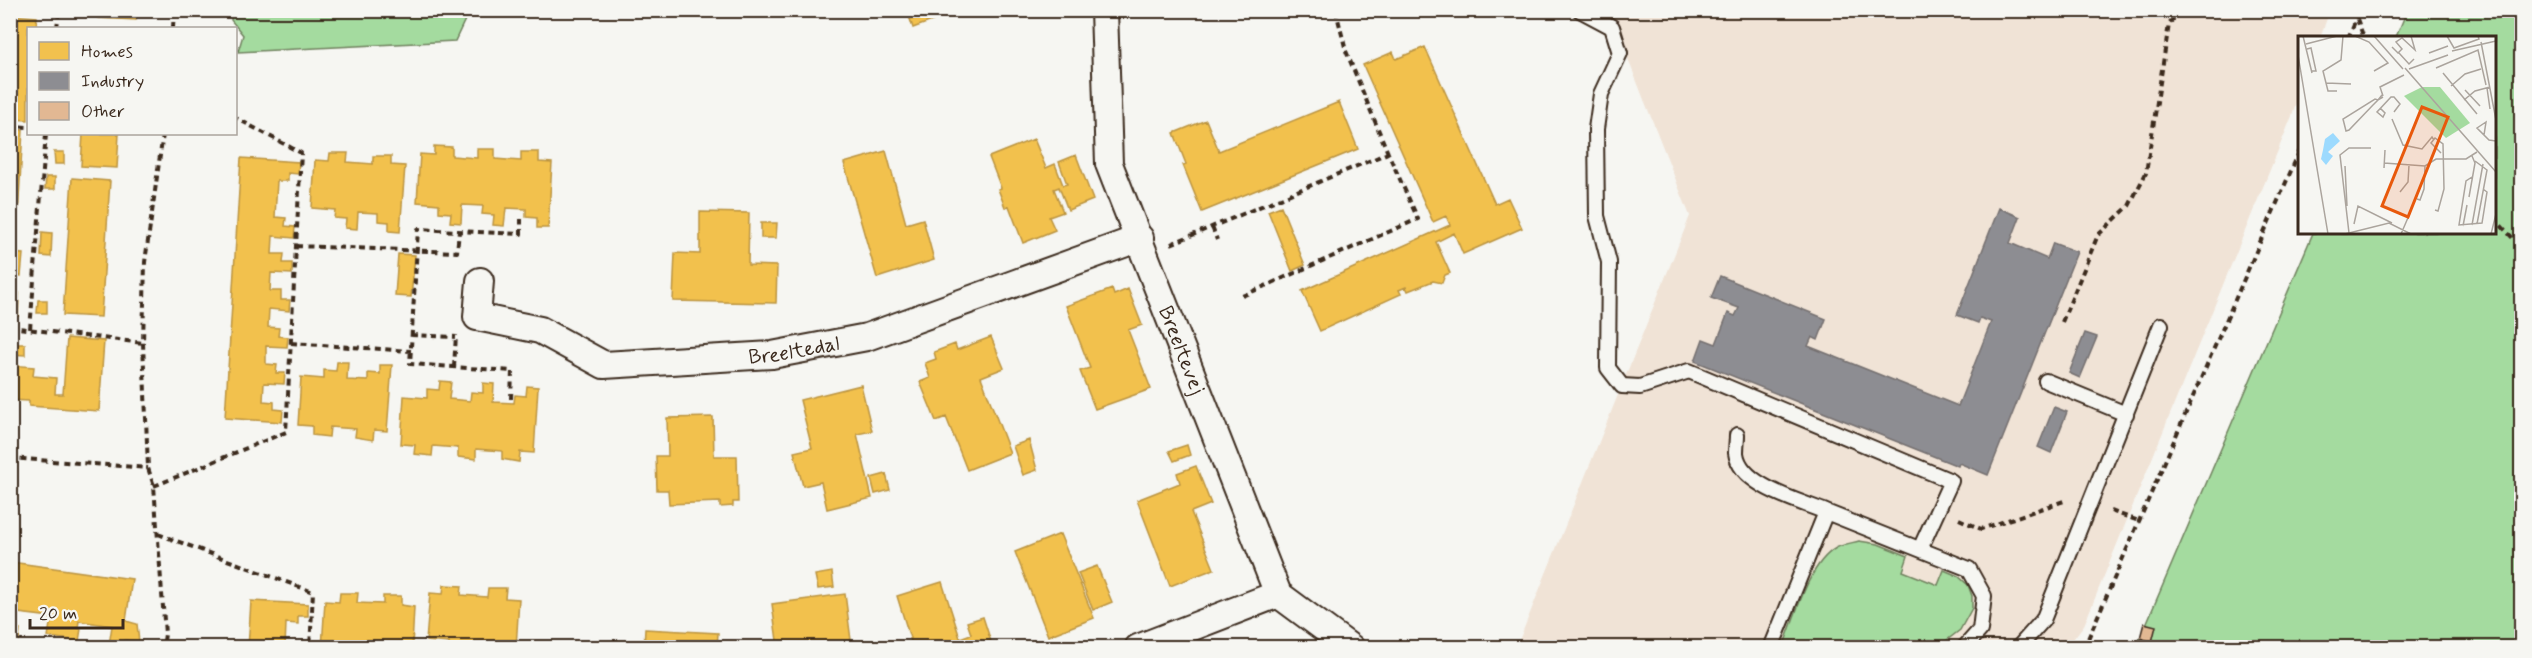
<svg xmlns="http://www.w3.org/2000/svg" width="2532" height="658" font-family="Mynerve,sans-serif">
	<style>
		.built { fill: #f0e3d6 }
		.green { fill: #a4db9f; stroke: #70825e; stroke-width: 1.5 }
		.homes { fill: #f2c14e; stroke: #bb9440; stroke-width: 1.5 }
		.industry { fill: #8d8d92; stroke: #746f6f; stroke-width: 1.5 }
		.building { fill: #e2b893; stroke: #3b2a1e; stroke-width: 1.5 }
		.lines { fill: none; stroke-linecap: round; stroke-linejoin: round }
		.service-casing { stroke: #3b2a1e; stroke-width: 18 }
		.minor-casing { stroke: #3b2a1e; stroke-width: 30 }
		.path { stroke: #3b2a1e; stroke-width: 4; stroke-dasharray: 6 4.5; stroke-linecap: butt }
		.service { stroke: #f6f6f2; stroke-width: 14 }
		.minor { stroke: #f6f6f2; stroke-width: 26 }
		.labels { text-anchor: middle; stroke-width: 6; stroke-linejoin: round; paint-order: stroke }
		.street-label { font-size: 21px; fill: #3b2a1e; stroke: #f6f6f2 }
		.inset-road { fill: none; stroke: #aba49d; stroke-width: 1.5 }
		.view { fill: #e8590c; fill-opacity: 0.15; stroke: #e8590c; stroke-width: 3 }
		.inset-edge { fill: none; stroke: #3b2a1e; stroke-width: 3 }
	</style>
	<rect width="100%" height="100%" fill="#f6f6f2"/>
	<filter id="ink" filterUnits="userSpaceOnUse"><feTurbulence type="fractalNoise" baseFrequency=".0167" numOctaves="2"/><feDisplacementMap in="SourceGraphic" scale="12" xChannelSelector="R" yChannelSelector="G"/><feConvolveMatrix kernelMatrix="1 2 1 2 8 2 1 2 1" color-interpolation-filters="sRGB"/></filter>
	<g filter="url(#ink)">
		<!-- built -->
		<path class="built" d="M1609,11H2330L2320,37L2300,38L2299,95L2292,116L2084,625L2067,647L1516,648L1690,216Z"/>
		<!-- green -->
		<path class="green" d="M232,10H469V11L455,41L238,52L243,35L231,20Z
			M2407,11H2521V647L2136,648L2313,233L2494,232V38L2396,37Z
			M1859,541L1878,544L1908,556L1903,571L1938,585L1944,570L1958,576L1968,585L1972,596V608L1960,630L1938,647H1783C1795,618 1808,564 1836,548C1843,544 1852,543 1859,541Z"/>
		<!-- homes -->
		<path class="homes" d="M99,10H137L136,20L98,18Z
			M907,10H962L913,28Z
			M10,15L37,17L36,28H28V120L10,119Z
			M1425,47L1495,204L1508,198L1522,228L1463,254L1454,233L1436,242L1450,273L1445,275L1442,283L1433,281L1408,291L1406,287L1399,290L1401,294L1320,331L1302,291L1450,225L1446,216L1433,222L1363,65L1393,52L1396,59Z
			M1339,102L1358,149L1202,212L1183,165L1186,164L1174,133L1206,120L1219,151Z
			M10,129L23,130L17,233H10Z
			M83,134H119L117,168L81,166Z
			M1034,139L1046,168L1055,164L1063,185L1067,184L1059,162L1076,155L1093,200L1068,210L1059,187L1054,189L1063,212L1049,217L1055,230L1023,243L1009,206L1005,207L998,189L1001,188L989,157Z
			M434,146L452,147V156L477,158V149H495V159L521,161V152H539V162L552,163L548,228H537V218L526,217V209L506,208L504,226L493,225L494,215L482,214L483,206L462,205L461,223L450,222L451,213L439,212V204L417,202L420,154L434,155Z
			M886,151L906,224L923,219L934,260L877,278L844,163Z
			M54,152H64V164H55Z
			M330,153H348L347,162L373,164V156H391V165L405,166L400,232L389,231V222L378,221V213L358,212L357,229L345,228L346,219L334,218L335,210L312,208L315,160L329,161Z
			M241,158L299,162L298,174L288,173V181H277L275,217L286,218L285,226L295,227L294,238L273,236L272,254H284L283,263H292V274L271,273L270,291H281V300H290L289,311L269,309L268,327L279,328L278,336L288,337L287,347L266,346V364L277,365L276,373H285L284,384L264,383L263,401L274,402V409L283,410L282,422L225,418Z
			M46,177H55V189H45Z
			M72,178L110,181L101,317L63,315Z
			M1281,206L1305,265L1292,271L1268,211Z
			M700,212L749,213L748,265L777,266L776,303L673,301L675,253L700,254Z
			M761,223H777L776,238H761Z
			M42,232L52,233L51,257L41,256Z
			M12,253L23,254L21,276L11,275Z
			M398,254L415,255L411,297L395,296Z
			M1112,289L1114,295L1128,289L1142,325L1128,330L1151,389L1095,409L1080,371L1090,368L1066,306Z
			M10,293H19L18,316H10Z
			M38,300H47V313H37Z
			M991,337L1004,368L981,377L1010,453L967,470L946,417L936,421L920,382L930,378L925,363L936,359L934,352L955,344L957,350Z
			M67,338L104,341L99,411L29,406V401L10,400V365L34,367L33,376L56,378L55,394H63Z
			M10,344H25V355L10,354Z
			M337,362H348L347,380L368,381V373L380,374V365H392L387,431L374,430L373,440L355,437L356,429L330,427L329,437L312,435V426L298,425L301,377L324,379V370L336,371Z
			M440,381L451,382L449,399L470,401L471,392L483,393V383L494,384L493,402L514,403L515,395L526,396L527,386L538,387L534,453L520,452L519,462L502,459V451L476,449V459L458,457V448L433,446L432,456L414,454L415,445L401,444L404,396L427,398V389L439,390Z
			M861,385L872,431L857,434L872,498L827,509L821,482L803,486L794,452L812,448L800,400Z
			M713,417L714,456H737L738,502H733V506L720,507V502L669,504L668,490H657L656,456H668L667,418Z
			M1029,440L1037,470L1023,475L1013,446Z
			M1187,445L1190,455L1174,461L1169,451Z
			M1196,466L1211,504L1191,512L1214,569L1170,586L1137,500L1180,483L1177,473Z
			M886,474L890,490L875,494L871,478Z
			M1060,534L1094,618L1048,636L1015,552Z
			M11,562L132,579L126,621L137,624L139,642L125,640L124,647L109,645L112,626L79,621L78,628L81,629L79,641L48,637L51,617L10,612Z
			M1097,566L1112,602L1093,610L1078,573Z
			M832,572L834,587L818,589L815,575Z
			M942,582L960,638L971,634L967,622L983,617L993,648H913L897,596Z
			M444,585L462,586L461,595L487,597L488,588H506L505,598L519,599L516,648L472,644V648H449V643L426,641L430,593L443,594Z
			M340,593H358L357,603L383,604V596H401V605L414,607L412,648H322L325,601L339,602Z
			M845,594L851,640L825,644L826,648H778L772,604Z
			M251,601L308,604V616H298V624L286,623L285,648H248Z
			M10,628L20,629L19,640L10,639Z
			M645,629L718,633L717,648H644Z"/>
		<!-- industry -->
		<path class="industry" d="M1999,208L2020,217L2010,243L2047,259L2053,243L2077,252L1988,475L1959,463L1958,466L1695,361L1703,339L1716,344L1728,313L1735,316L1739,308L1711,298L1720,276L1826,319L1818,340L1812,337L1808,346L1958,406L1991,322L1980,318L1978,323L1957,315Z
			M2085,333L2097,337L2080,378L2069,373Z
			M2054,407L2067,412L2051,453L2038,447Z"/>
		<!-- building -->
		<path class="building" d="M2144,623L2156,626L2152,642L2140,638Z"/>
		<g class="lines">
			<defs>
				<path id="service" d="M1580,10L1612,27L1620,53L1601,94L1596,129L1597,216L1609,262L1608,368L1622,386L1640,387L1689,371L1951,481L1920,549
					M2046,381L2126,414
					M1737,435C1737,440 1736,447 1736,453C1740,486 1800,501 1826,512
					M1771,648L1826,512L1969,569L1984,596L1980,630L1964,648
					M2018,648L2043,620L2161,325"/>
				<g id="minor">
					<path id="s1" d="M1104,10L1109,164L1278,594L1351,648"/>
					<path id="s2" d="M480,281L477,317L540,330L604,365L772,355L867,337L1140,238"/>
					<path d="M1138,648L1278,594"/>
				</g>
			</defs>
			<!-- service casing -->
			<use href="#service" class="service-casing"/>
			<!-- minor casing -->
			<use href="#minor" class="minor-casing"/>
			<!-- path -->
			<path class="path" d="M1338,10L1337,15L1346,51L1388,153
				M2357,19L2364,38
				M57,28L59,10
				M173,28L174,10
				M2348,38L2360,10
				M10,126L28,127
				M163,134L145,262L143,343L148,468L154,486L165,634L163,648
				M2494,218L2522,248
				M1212,227L1217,240
				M1171,244L1388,153L1418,219L1240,297
				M296,246L457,252L459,231
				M2062,322L2098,235L2129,206L2146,173L2169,24L2182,10
				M10,327L143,343
				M30,329L46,134
				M411,335L456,337
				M291,343L411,351
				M454,367L456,335
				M511,399L512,371L410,364L418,229L521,234V219
				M10,458L148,468
				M154,486L286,432L301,153L236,118
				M2111,511L2139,521
				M1959,519L1981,529L2067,500
				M158,534L313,592L310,648
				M2084,648L2300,150"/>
			<!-- service -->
			<use href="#service" class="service"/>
			<!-- minor -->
			<use href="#minor" class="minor"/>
		</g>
	</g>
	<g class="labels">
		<!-- street labels -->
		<g class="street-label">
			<text dy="7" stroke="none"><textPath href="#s2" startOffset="364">Breeltedal</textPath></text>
			<text dy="7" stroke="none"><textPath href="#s1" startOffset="354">Breeltevej</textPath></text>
		</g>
	</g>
	<!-- overview -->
	<g transform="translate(2298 36)">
		<rect width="198" height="198" fill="#f6f6f2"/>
		<path d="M124,51H142L172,87L148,102L106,60Z" fill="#a4db9f"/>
		<path d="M35,97L42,105L30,116L35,120L28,129L23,123L25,114L27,103Z" fill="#9cdafe"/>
		<path class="inset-road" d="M5,0L14,37M57,0L71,6L90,27L76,35M76,0L105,33M149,0L156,12L181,3L180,0M183,6L198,84M8,8L39,0M94,11L100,17L104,13L98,6L104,2L117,14L113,0M9,13L13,12L18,35H14M154,15L198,5M101,17L111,28L116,23M131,17L150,10M0,19L30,198M107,32L198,136M138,32L180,14L188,49M111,33L150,19M145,37L179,78M28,47L53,48M153,50L167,38L183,33M189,52L192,73M167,54L182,70M39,55H30L25,35L43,24L45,0M84,59L80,64L75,69L51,94L48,95L45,83L77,63L80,64L85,61M85,60L82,51L106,39M166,64L177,55L192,51M82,72L87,77L85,81L79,76L93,61H96L102,68L96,76M94,83L105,109L124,113L134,101L136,104M186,99L188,86L179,92L191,104L198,105M177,125L189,134L179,188M86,127L127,130L138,123H168L179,116M47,130L49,170M86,132L87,114M174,141L168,145L161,189L184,187L189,156L185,153M102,156L110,146L111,129M171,161L177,127L174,120M119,163L122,164L126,153L127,130M137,174L140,175L146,153L145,108L137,102L133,107L143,117M56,188L60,170L94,187M174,189L185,128M165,190L169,169M51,197L42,119L51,112H73M47,198L91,187L113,198M103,198L112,177M193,198L198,178"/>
		<path class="view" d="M124,71L150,81L110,181L84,170Z"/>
		<rect width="198" height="198" class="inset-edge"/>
	</g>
	<!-- margin -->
	<rect width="2532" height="658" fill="none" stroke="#f6f6f2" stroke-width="36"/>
	<rect x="18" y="18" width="2496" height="622" fill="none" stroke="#3b2a1e" stroke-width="2" filter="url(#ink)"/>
	<!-- legend -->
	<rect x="27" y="27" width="210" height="108" fill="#f6f6f2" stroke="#aba49d" stroke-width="1.5"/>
	<rect x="39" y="42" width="30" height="18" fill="#f2c14e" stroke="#aba49d" stroke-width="1.5"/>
	<text x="81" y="57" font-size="18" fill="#3b2a1e">Homes</text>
	<rect x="39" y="72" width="30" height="18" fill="#8d8d92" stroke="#aba49d" stroke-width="1.5"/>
	<text x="81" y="87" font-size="18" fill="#3b2a1e">Industry</text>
	<rect x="39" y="102" width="30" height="18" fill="#e2b893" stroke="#aba49d" stroke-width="1.5"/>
	<text x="81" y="117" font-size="18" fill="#3b2a1e">Other</text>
	<!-- scale -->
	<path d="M30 619v9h93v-9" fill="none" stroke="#3b2a1e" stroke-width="3"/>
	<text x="39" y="619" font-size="18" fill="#3b2a1e" stroke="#f6f6f2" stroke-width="4.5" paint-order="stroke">20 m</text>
</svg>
